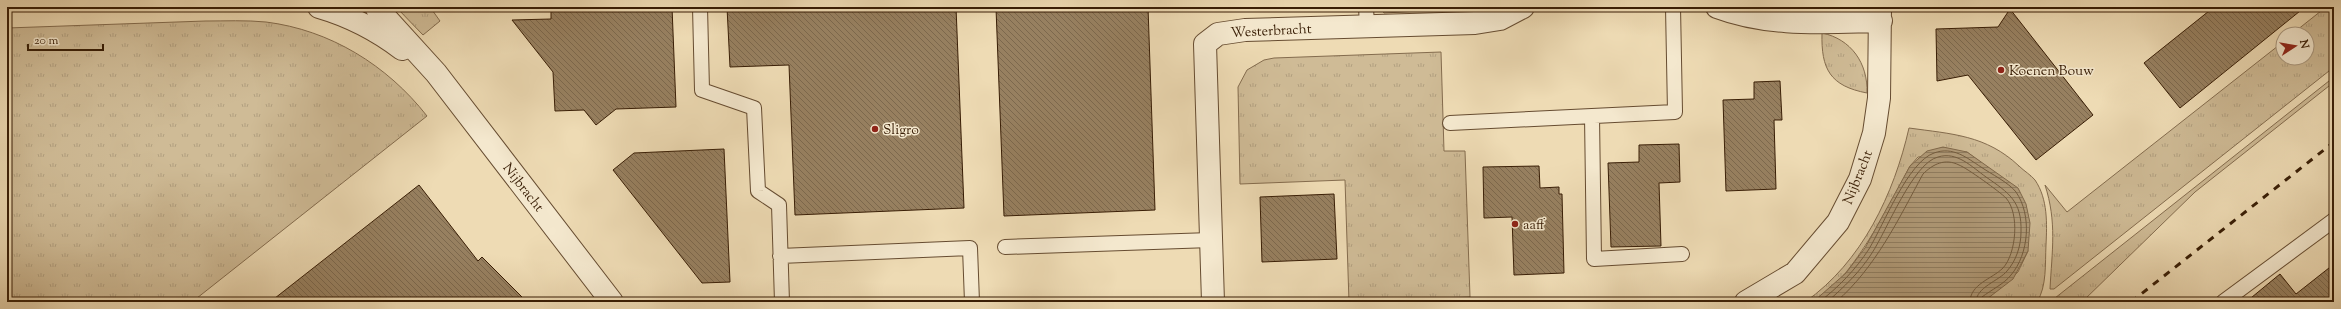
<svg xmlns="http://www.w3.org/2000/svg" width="2341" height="309" font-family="'Sorts Mill Goudy',serif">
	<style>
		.grass { fill: url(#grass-tufts); stroke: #846c4e }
		.water { fill: url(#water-rules); stroke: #80684a }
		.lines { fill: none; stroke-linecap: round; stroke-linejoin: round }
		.shore { stroke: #745c3e; stroke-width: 1 }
		.building { fill: url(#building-back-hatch); stroke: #381d05 }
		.lane-casing { stroke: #664c31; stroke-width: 16 }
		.street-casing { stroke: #664c31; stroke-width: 24 }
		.lane { stroke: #f4e8ce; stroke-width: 14 }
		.street { stroke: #f4e8ce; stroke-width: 22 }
		.rail { stroke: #381d05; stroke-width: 3; stroke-dasharray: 7 7; stroke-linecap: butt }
		.poi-dot { fill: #8f2418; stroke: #f4e8ce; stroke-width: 1.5 }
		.labels { text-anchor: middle; stroke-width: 3; stroke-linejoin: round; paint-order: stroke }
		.street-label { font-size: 14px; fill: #381d05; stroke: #f4e8ce }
		.poi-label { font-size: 14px; fill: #381d05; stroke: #f4e8ce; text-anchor: start }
	</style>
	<defs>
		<pattern id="grass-tufts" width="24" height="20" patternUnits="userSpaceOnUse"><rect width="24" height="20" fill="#cfbb96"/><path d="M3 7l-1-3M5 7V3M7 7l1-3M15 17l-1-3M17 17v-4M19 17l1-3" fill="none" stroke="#b2a080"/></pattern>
		<pattern id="water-rules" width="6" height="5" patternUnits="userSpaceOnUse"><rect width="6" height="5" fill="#b09a78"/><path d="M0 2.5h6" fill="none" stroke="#907d60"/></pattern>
		<pattern id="building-back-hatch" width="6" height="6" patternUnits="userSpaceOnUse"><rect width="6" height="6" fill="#978060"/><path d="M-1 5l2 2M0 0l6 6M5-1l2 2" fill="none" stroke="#7c684d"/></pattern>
	</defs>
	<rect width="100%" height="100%" fill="#eedbb4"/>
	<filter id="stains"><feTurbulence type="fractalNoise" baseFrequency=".005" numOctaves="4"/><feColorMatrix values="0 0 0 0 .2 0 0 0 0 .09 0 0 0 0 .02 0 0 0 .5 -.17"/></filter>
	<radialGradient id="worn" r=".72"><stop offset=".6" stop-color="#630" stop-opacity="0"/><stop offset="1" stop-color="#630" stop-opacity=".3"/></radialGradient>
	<!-- grass -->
	<path class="grass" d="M396,7H430L440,21L423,35Z
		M1380,7H1496L1384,13Z
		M2326,7H2334V67L2054,289H2050C2052,251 2057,222 2045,185L2067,212L2283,42V58H2307V34H2292Z
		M205,21C225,21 246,20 266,22C330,30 387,65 427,116L192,302H7V28Z
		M1822,33C1851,39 1868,63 1867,93C1830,86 1821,69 1822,33Z
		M1441,52L1444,151H1465L1470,297L1349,302L1345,180L1240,184L1238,87L1247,70L1264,60L1274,58Z
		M2334,77V82L2195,192L2082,302H2050Z
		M1909,128C1952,134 1986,135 2019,166C2024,171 2031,175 2035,180C2048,199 2047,224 2046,245C2045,264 2047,286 2037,302H1983L2018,272L2028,251L1979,161L1967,152L1918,157L1910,166C1894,196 1842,302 1805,302C1862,262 1894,194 1909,128Z"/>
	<!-- water -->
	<path class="water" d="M1943,147L1967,152L2018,188L2026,204L2030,223L2028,251L2013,279L1983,302H1813L1846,273L1865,248L1910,166L1927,151Z"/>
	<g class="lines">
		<!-- shore -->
		<path class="shore" d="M1819,302C1838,288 1856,269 1869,249C1884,224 1908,162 1934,153C1953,146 1967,158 1981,167C1991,174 2008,182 2016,192C2032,215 2029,254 2011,275C2004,284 1991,290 1982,297L1981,302
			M1827,302C1844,287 1860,272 1872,253C1887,230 1913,163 1938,157C1957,151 1972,167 1986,177C2009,193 2022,201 2021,232C2021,246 2016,261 2007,271C1999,281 1976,287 1976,302
			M1836,302C1876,267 1898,220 1923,174C1933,164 1945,158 1959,165C1967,168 2000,192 2006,198C2020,214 2016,254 2003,268C1992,279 1970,284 1970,302"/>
	</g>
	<!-- building -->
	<path class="building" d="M551,7H672L676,107L616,109L596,125L584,110L555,111L553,72L512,20L551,19Z
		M727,7H956L964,208L795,215L789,65L730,67Z
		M1027,7H1148L1155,210L1004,216L996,8Z
		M2214,7H2305L2180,108L2144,63Z
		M2010,9L2093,115L2036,160L1968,75L1937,81L1936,29L1998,27Z
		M1780,81L1782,120H1774L1776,189L1726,191L1723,100L1754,99V82Z
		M1679,144L1680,182L1659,183L1661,246L1611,247L1608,163L1639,162V145Z
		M724,149L730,282L702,283L613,170L634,153Z
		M1539,166L1540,188L1559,187V194H1562L1564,273L1514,275L1512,217L1484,218L1483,167Z
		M419,185L478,261L482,257L527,302H270Z
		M1334,194L1337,259L1262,262L1260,197Z
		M2334,264V302H2246L2280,274L2296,294Z"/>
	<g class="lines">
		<defs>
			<path id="lane" d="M700,7L702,90L754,108L758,191L779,205L782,302
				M1366,7L1367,26
				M1592,116L1594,259L1682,254
				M1450,123L1675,112L1673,7
				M1005,247L1211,240
				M780,256L970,248L972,302
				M2223,302L2334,220"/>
			<path id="street" d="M319,7C350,16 377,30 402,49
				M376,7L436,73L612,302
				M1717,7C1770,27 1825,22 1881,21
				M1213,302L1205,44L1218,34L1245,30L1475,23L1500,19L1523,7
				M1746,302L1795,273L1838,222L1860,179L1874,133L1879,98L1880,7"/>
		</defs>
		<!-- lane casing -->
		<use href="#lane" class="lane-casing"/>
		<!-- street casing -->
		<use href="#street" class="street-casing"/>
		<!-- lane -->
		<use href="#lane" class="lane"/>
		<!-- street -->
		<use href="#street" class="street"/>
		<!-- rail -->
		<path class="rail" d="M2131,302L2334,142"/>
	</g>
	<!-- markers -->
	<g class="poi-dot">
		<circle cx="2001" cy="70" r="4"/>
		<circle cx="875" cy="129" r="4"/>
		<circle cx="1515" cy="224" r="4"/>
	</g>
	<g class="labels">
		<!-- street labels -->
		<g class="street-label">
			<text transform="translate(1271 30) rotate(-3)" y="5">Westerbracht</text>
			<text transform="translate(1857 177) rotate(-68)" y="5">Nijbracht</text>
			<text transform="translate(524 187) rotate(52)" y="5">Nijbracht</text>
		</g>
		<!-- poi labels -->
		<g class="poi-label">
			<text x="2009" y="75">Koenen Bouw</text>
			<text x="883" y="134">Sligro</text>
			<text x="1523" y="229">aaff</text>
		</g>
	</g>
	<!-- margin -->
	<rect width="2341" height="309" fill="none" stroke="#eedbb4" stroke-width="24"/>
	<rect x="8" y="8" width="2325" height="293" fill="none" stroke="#381d05" stroke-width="2"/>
	<rect x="12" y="12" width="2317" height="285" fill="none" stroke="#381d05"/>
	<!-- north arrow -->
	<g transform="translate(2295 46) rotate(78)"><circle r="19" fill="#f4e8ce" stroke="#a9977e"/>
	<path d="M0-3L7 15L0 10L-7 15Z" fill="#8f2418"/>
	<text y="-6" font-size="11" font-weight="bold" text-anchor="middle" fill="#381d05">N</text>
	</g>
	<!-- scale -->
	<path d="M28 44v6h75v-6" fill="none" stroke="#381d05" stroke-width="2"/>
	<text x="34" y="44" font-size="12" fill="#381d05" stroke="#f4e8ce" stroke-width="3" paint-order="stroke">20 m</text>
	<rect width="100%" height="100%" filter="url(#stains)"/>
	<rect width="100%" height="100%" fill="url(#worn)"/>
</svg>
